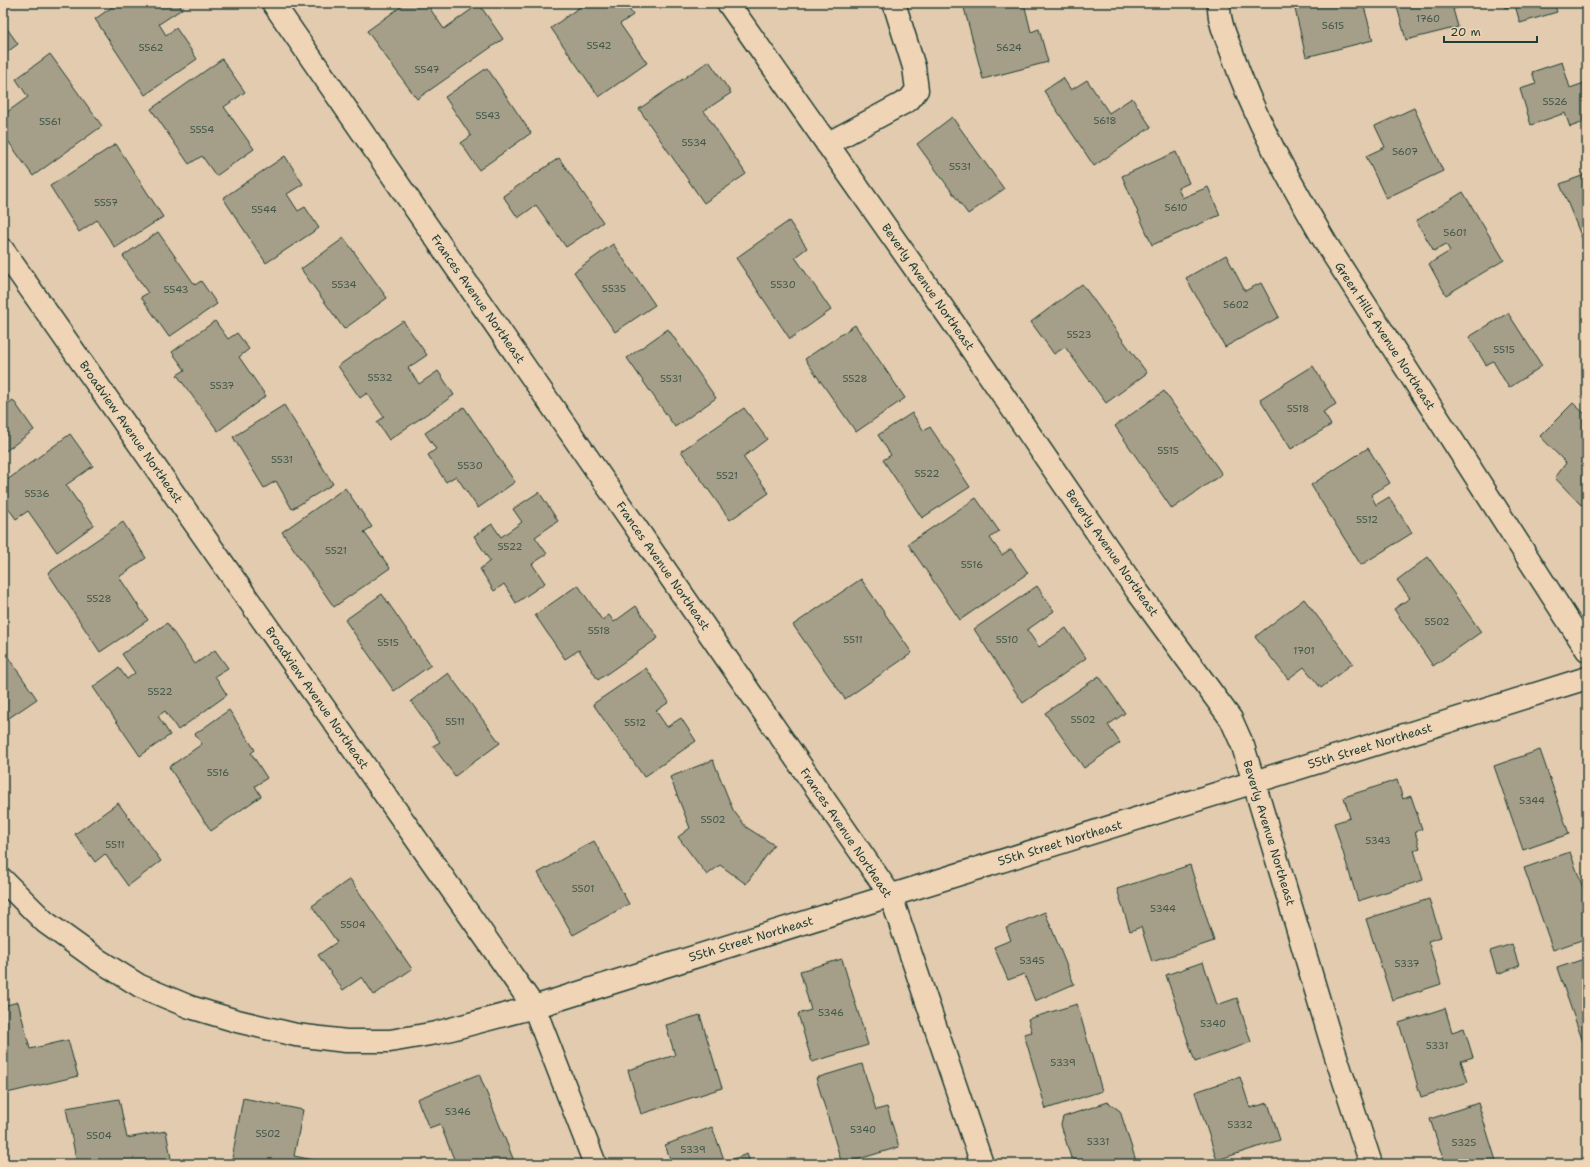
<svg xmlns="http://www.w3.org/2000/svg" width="1590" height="1167" font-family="'Shantell Sans',sans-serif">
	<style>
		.building { fill: #a59f89; stroke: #1f3d34 }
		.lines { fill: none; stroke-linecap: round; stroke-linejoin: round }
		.minor-casing { stroke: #1f3d34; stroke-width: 25 }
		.minor { stroke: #efd4b6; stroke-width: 22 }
		.labels { text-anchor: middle; stroke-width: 3.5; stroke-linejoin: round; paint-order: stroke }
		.number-label { font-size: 10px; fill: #405649 }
		.street-label { font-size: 12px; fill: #1f3d34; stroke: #efd4b6 }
	</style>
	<rect width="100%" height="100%" fill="#e2cbae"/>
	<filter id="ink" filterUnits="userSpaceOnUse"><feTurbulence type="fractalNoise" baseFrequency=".025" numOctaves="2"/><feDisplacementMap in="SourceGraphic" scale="8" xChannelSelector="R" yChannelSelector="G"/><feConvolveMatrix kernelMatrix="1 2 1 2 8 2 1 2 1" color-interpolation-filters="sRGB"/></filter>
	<g filter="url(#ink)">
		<!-- building -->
		<path class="building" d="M80,3H89L83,7Z
			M118,3H178L182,9L159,24L166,35L176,28L197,59L145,95L95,19Z
			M406,3H426L444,29L479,4L503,39L417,99L367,31Z
			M585,3H625L633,15L620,24L647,63L599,97L551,28Z
			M965,3H1024L1031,32L1039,29L1048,62L983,79L963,4Z
			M1321,3H1363L1373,40L1306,57L1295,9Z
			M1396,3H1470V5L1453,9L1458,27L1406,40Z
			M1504,3H1554L1557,12L1520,23L1515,5L1505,8Z
			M3,23L18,44L3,55Z
			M50,54L102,126L33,176L3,134V115L28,97L16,79Z
			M222,59L245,92L224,107L254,149L216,176L202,156L189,164L151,109Z
			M709,61L731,93L704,111L746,174L704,203L639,109Z
			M1562,62L1570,88L1587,82V121L1570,127L1565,113L1531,125L1520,89L1536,84L1532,72Z
			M487,68L531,133L479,170L461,143L471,136L445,97Z
			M1063,78L1071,90L1087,80L1109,113L1132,98L1151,127L1094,166L1044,91Z
			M1414,108L1443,171L1386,198L1366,156L1385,147L1375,126Z
			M952,117L1004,189L968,214L917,144Z
			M116,144L163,217L115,248L97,220L79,232L50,186Z
			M1176,152L1189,183L1178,188L1182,198L1208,187L1220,215L1152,245L1122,176Z
			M285,156L303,184L287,194L298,211L305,207L319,228L266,263L223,198Z
			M559,158L603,222L566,247L536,205L518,218L503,196Z
			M1587,174V241L1584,243L1560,184Z
			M1463,192L1504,260L1446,295L1429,264L1450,251L1446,244L1434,251L1416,221Z
			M789,221L807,248L795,257L831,310L790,339L736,258Z
			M158,232L195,285L201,281L217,304L169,337L141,297L148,293L123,256Z
			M344,238L387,298L344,329L301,269Z
			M613,244L655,305L615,332L574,272Z
			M1226,255L1245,291L1261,283L1279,317L1225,347L1186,278Z
			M1082,284L1147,373L1106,403L1065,347L1054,354L1031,322Z
			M1508,313L1542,366L1509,388L1493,361L1486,365L1469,337Z
			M215,321L228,339L237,333L249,349L239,357L266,396L218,431L177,375L185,370L172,352Z
			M403,321L427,355L408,368L419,384L438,371L454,395L389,440L377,422L384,417L367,393L360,398L338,366Z
			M855,325L905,398L856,432L805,359Z
			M668,329L716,398L675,427L627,358Z
			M1313,366L1336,404L1323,412L1331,425L1291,449L1260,399Z
			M1164,391L1222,474L1172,509L1115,426Z
			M13,400L34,430L3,453V407Z
			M1573,403L1587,416V499L1581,505L1555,478L1566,463L1540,436Z
			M284,405L333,484L292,509L276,481L264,488L233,437Z
			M464,407L515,482L478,508L456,476L446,482L428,455L436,449L425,433Z
			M744,408L767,439L743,457L769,493L730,520L681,451Z
			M912,413L924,431L930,427L970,487L922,518L883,460L891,455L878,435Z
			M70,434L93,466L66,485L94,525L57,552L28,511L16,519L3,501V483Z
			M1368,448L1390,483L1371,495L1376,505L1389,497L1412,533L1361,565L1311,485Z
			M345,488L372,527L364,532L390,568L334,607L282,532Z
			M539,492L558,521L535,537L547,554L532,564L545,583L516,603L504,584L494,591L480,569L490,561L474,536L492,524L501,537L522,522L513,509Z
			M976,498L999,531L990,538L1002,555L1011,549L1028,573L960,620L908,544Z
			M123,522L146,558L119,577L148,620L100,652L48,573Z
			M1428,557L1481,632L1433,666L1394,609L1410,598L1397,580Z
			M861,579L912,653L845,699L793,625Z
			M578,585L602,620L609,615L614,622L636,606L658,638L598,680L579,650L565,659L535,615Z
			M1037,586L1054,611L1027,630L1039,647L1066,628L1086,658L1023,703L974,629Z
			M382,594L431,665L394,691L345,620Z
			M1304,599L1353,663L1321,688L1304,667L1288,679L1255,637Z
			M167,623L195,664L215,650L228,668L215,676L227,695L178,730L165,711L158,716L170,735L140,756L93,687L119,668L127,679L135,673L122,654Z
			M3,650L37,699L3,722Z
			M646,668L669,702L656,711L667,727L681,718L696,741L644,777L593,704Z
			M448,673L500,743L455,776L433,746L440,742L411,701Z
			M1099,676L1125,713L1108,725L1120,743L1084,768L1045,713Z
			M229,710L255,750L251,753L267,778L255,786L261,796L211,831L169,767L202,744L195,734Z
			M1540,750L1569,834L1523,850L1494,766Z
			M713,760L733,810L746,827L774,845L746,884L720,865L707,875L678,837L690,828L670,777Z
			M1397,780L1403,799L1411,796L1422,829L1415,832L1420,848L1414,850L1423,880L1358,901L1334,823L1350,818L1344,797Z
			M118,803L161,861L128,886L105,854L95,862L75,834Z
			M594,841L629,904L573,935L538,873Z
			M1570,852L1587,899V938L1553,950L1524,868Z
			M1190,865L1214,941L1152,962L1141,927L1130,931L1117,889Z
			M350,879L412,969L374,995L362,977L343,990L318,955L337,942L312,906Z
			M1429,899L1441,937L1428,941L1441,984L1392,1000L1366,919Z
			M1045,912L1074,984L1035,1001L1024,974L1008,980L994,947L1011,940L1006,928Z
			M1512,944L1519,966L1497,974L1490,951Z
			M1587,958V1044L1584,1045L1557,968Z
			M842,959L868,1045L812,1062L798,1014L811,1010L800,971Z
			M1203,962L1217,1005L1237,998L1251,1042L1195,1062L1166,975Z
			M18,1002L30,1049L68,1040L78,1076L3,1094V1006Z
			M1077,1004L1102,1091L1046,1109L1024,1034L1032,1032L1028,1019Z
			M1445,1008L1452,1032L1464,1028L1473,1057L1461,1061L1468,1082L1421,1097L1399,1023Z
			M700,1015L722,1088L641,1114L628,1070L675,1055L666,1025Z
			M862,1064L876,1110L887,1107L899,1147L842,1164L816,1078Z
			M479,1074L514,1161L507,1164H456L440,1124L429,1128L417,1099Z
			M1240,1077L1250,1108L1268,1103L1280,1140L1217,1160L1195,1092Z
			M243,1098L303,1110L294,1156L332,1164H231Z
			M119,1099L127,1138L166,1131L172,1164H77L66,1108Z
			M1108,1102L1120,1111L1137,1164H1083L1082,1162L1071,1158L1061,1125L1063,1117Z
			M1478,1103L1497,1164H1445L1430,1119Z
			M712,1127L725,1162L747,1154L751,1164H672L665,1145Z"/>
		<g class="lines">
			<defs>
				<path id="minor" d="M273,3L891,896L982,1164
					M728,3L959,331L1137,591L1231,719L1243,746L1331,1041L1371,1164
					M1219,3C1218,19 1225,35 1231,50C1254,119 1290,182 1327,245L1587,650
					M827,144L909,100L917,90L914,67L894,3
					M3,250L534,1007L595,1164
					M3,880L45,922L95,958L140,986L190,1007L237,1021L296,1035L346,1041H390L436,1033L534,1007L1587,678"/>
			</defs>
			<!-- minor casing -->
			<use href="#minor" class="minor-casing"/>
			<!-- minor -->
			<use href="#minor" class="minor"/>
		</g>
	</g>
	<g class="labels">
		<!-- number labels -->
		<g class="number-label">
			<text x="1428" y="22">1760</text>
			<text x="1333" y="29">5615</text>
			<text x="599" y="49">5542</text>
			<text x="151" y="51">5562</text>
			<text x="1009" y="51">5624</text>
			<text x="427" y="73">5547</text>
			<text x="1555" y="105">5526</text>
			<text x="488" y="119">5543</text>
			<text x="1105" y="124">5618</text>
			<text x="50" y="125">5561</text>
			<text x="202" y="133">5554</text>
			<text x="694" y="146">5534</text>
			<text x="1405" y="155">5607</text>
			<text x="960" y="170">5531</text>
			<text x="106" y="206">5557</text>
			<text x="1176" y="211">5610</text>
			<text x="264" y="213">5544</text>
			<text x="1455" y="236">5601</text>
			<text x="344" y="288">5534</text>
			<text x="783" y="288">5530</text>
			<text x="614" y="292">5535</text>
			<text x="176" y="293">5543</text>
			<text x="1236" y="308">5602</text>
			<text x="1079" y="338">5523</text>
			<text x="1504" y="353">5515</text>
			<text x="380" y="381">5532</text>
			<text x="671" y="382">5531</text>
			<text x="855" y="382">5528</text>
			<text x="222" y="389">5537</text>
			<text x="1298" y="412">5518</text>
			<text x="1168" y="454">5515</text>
			<text x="282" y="463">5531</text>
			<text x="470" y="469">5530</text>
			<text x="927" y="477">5522</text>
			<text x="727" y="479">5521</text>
			<text x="37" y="497">5536</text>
			<text x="1367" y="523">5512</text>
			<text x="510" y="550">5522</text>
			<text x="336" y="554">5521</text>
			<text x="972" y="568">5516</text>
			<text x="99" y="602">5528</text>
			<text x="1437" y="625">5502</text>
			<text x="599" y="634">5518</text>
			<text x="853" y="643">5511</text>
			<text x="1007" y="643">5510</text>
			<text x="388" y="646">5515</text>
			<text x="1304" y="654">1701</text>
			<text x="160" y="695">5522</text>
			<text x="1083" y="723">5502</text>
			<text x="455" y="725">5511</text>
			<text x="635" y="726">5512</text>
			<text x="218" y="776">5516</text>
			<text x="1532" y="804">5344</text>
			<text x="713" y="823">5502</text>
			<text x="1378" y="844">5343</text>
			<text x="115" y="848">5511</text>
			<text x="583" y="892">5501</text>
			<text x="1163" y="912">5344</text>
			<text x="353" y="928">5504</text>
			<text x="1032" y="964">5345</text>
			<text x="1407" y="967">5337</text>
			<text x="831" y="1016">5346</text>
			<text x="1213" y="1027">5340</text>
			<text x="1437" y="1049">5331</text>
			<text x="1063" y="1066">5339</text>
			<text x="458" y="1115">5346</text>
			<text x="1240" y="1128">5332</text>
			<text x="863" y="1133">5340</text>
			<text x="268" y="1137">5502</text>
			<text x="99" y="1139">5504</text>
			<text x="1098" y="1145">5331</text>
			<text x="1464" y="1146">5325</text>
			<text x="693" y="1153">5339</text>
		</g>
		<!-- street labels -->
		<g class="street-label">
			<text transform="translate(928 287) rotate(55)" y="4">Beverly Avenue Northeast</text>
			<text transform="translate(478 299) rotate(55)" y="4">Frances Avenue Northeast</text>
			<text transform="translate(1385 336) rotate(57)" y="4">Green Hills Avenue Northeast</text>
			<text transform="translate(131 432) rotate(55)" y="4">Broadview Avenue Northeast</text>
			<text transform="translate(1112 553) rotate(55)" y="4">Beverly Avenue Northeast</text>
			<text transform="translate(663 566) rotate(55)" y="4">Frances Avenue Northeast</text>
			<text transform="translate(317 698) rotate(55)" y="4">Broadview Avenue Northeast</text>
			<text transform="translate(1370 746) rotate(-17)" y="4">55th Street Northeast</text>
			<text transform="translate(846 833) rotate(56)" y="4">Frances Avenue Northeast</text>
			<text transform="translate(1269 833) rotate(73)" y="4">Beverly Avenue Northeast</text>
			<text transform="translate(1060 843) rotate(-17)" y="4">55th Street Northeast</text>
			<text transform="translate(751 939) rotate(-17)" y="4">55th Street Northeast</text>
		</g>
	</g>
	<!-- margin -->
	<rect width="1590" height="1167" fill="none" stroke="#efd4b6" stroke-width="16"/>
	<rect x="8" y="8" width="1574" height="1151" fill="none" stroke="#1f3d34" stroke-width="1.5" filter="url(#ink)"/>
	<!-- scale -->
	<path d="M1444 36v6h93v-6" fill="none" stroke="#1f3d34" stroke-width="2"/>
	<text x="1450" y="36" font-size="12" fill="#1f3d34" stroke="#efd4b6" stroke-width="3" paint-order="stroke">20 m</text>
</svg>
